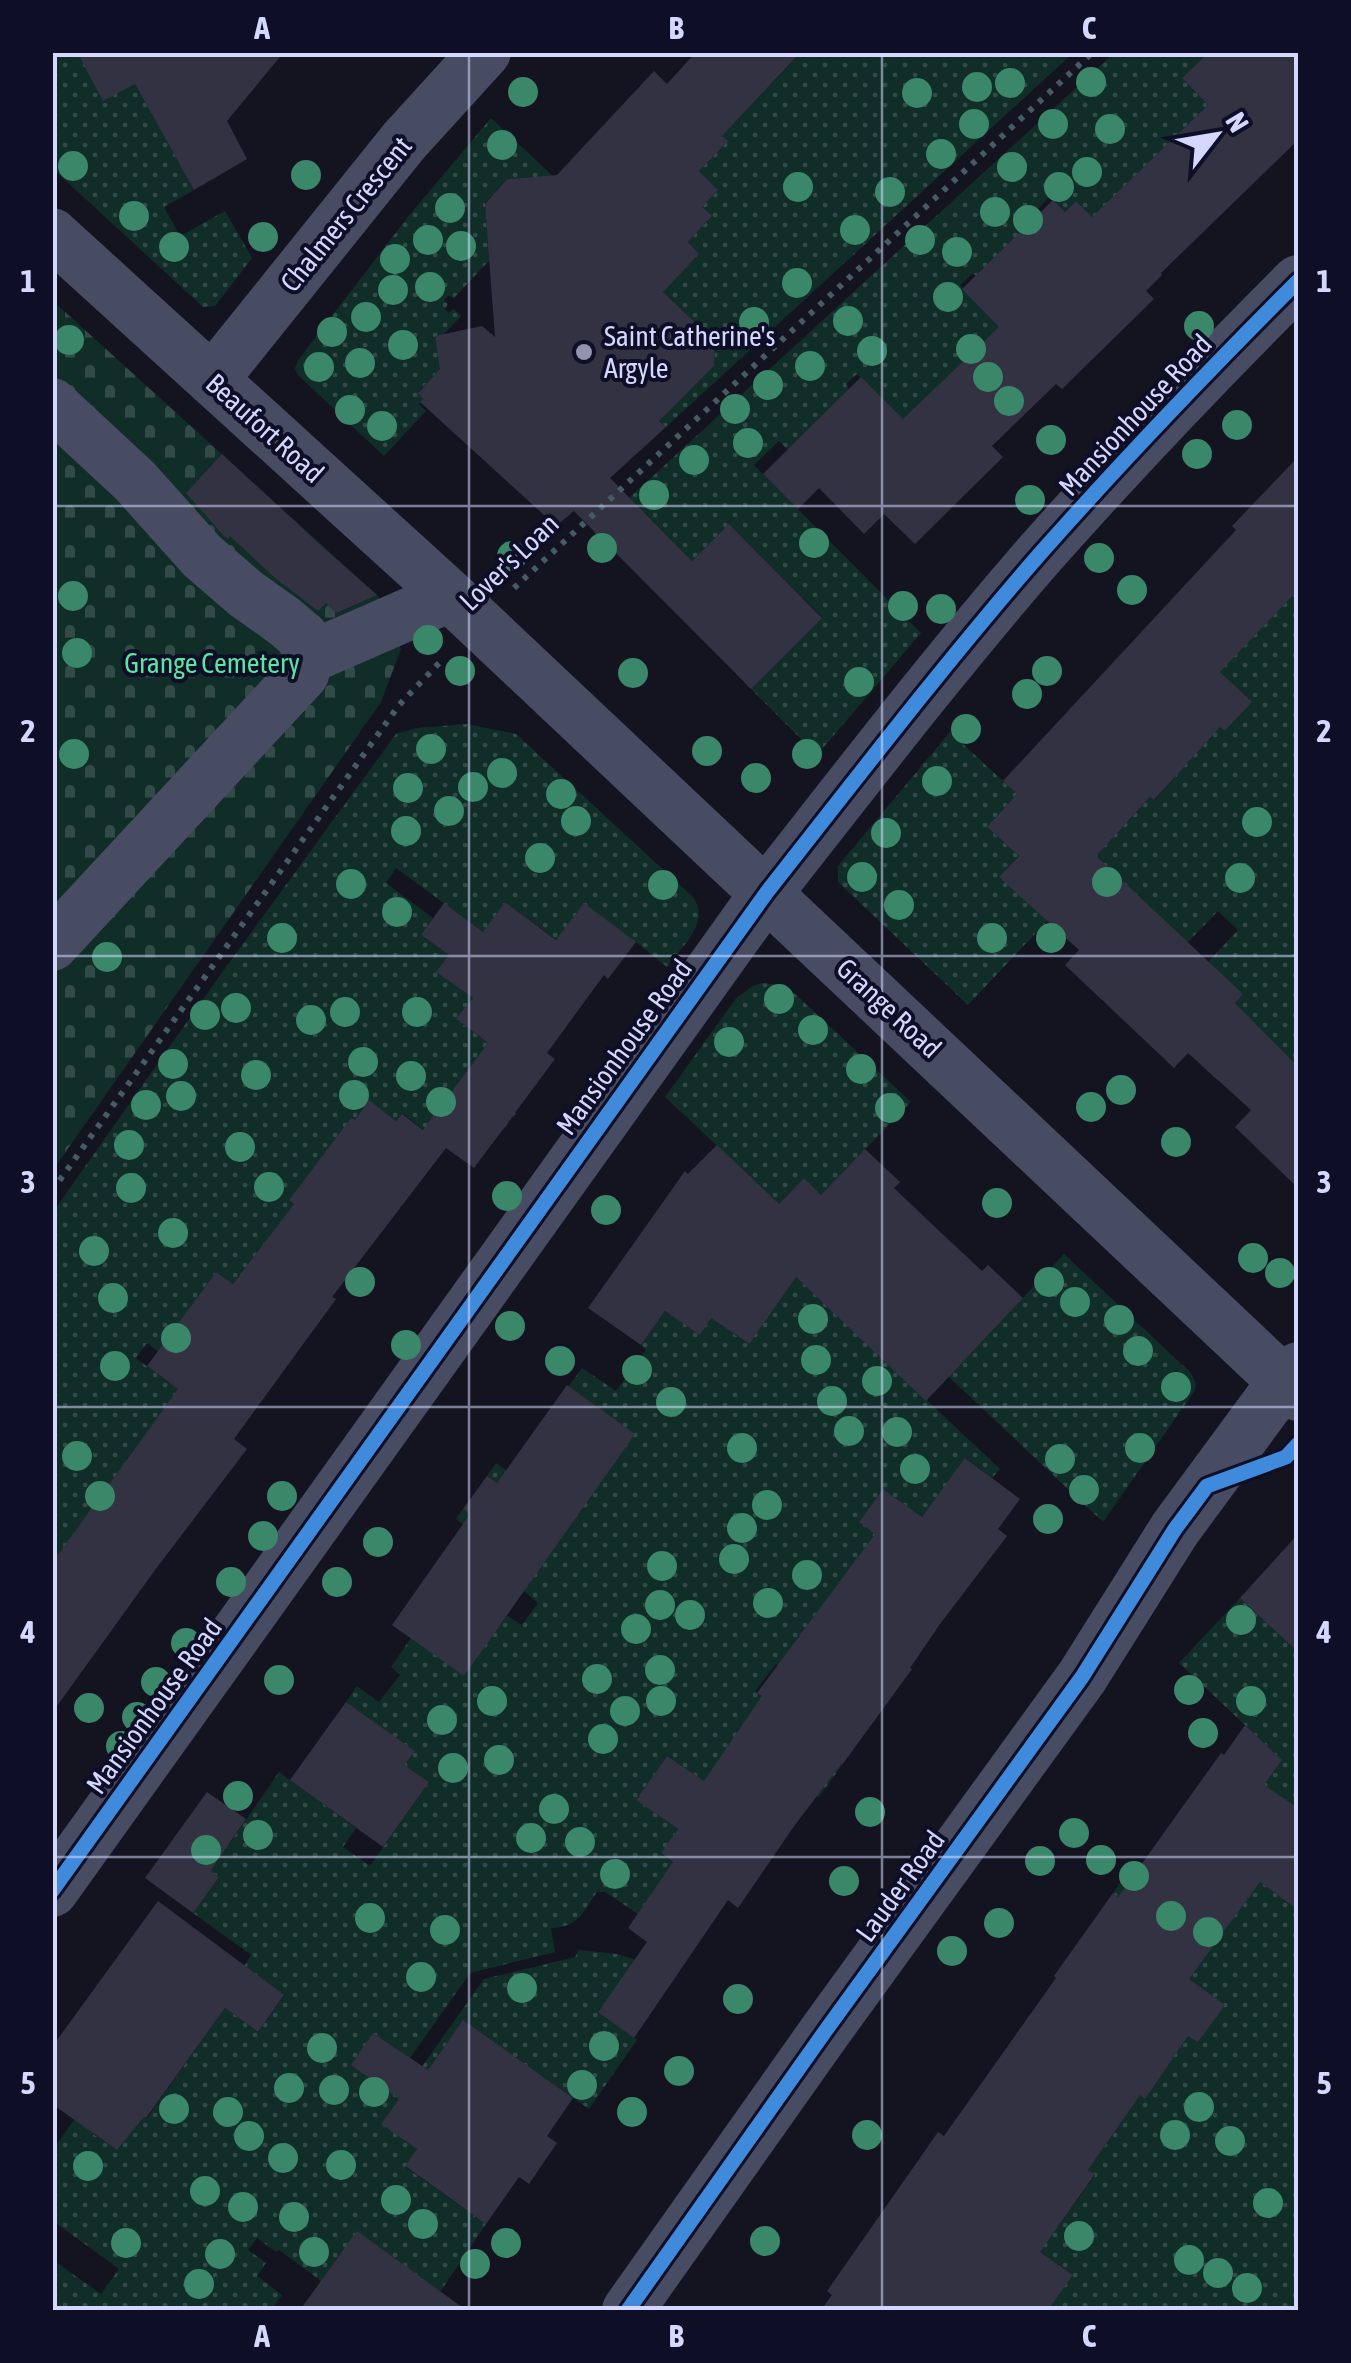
<svg xmlns="http://www.w3.org/2000/svg" width="1351" height="2363" font-family="'Asap Condensed',sans-serif">
	<style>
		.grass { fill: url(#grass-dots) }
		.cemetery { fill: url(#cemetery-stones) }
		.building { fill: #323243 }
		.lines { fill: none; stroke-linecap: round; stroke-linejoin: round }
		.path { stroke: #475b64; stroke-width: 6; stroke-dasharray: 5 8; stroke-linecap: butt }
		.minor { stroke: #484c62; stroke-width: 52 }
		.cycleway-casing { stroke: #0e0f27; stroke-width: 21 }
		.cycleway { stroke: #408adc; stroke-width: 15 }
		.tree { fill: #3a876a }
		.grid { fill: none; stroke: #d4d8ff; stroke-width: 2.5; stroke-opacity: 0.55 }
		.poi-dot { fill: #9193b1; stroke: #0e0f27; stroke-width: 4 }
		.labels { text-anchor: middle; stroke-width: 8; stroke-linejoin: round; paint-order: stroke }
		.street-label { font-size: 28px; fill: #d4d8ff; stroke: #0e0f27 }
		.poi-label { font-size: 28px; fill: #d4d8ff; stroke: #0e0f27; text-anchor: start }
		.park-label { font-size: 28px; fill: #5ae5a5; stroke: #0e0f27 }
		.neatline { fill: none; stroke: #d4d8ff; stroke-width: 4 }
		.grid-label { font-size: 32px; text-anchor: middle; font-weight: bold; fill: #d4d8ff }
	</style>
	<defs>
		<pattern id="grass-dots" width="8" height="8" patternUnits="userSpaceOnUse" patternTransform="scale(2.5)"><rect width="8" height="8" fill="#112d28"/><path d="M2 2h.1M6 6h.1" fill="none" stroke="#334b48" stroke-width="1.8" stroke-linecap="round"/></pattern>
		<pattern id="cemetery-stones" width="16" height="16" patternUnits="userSpaceOnUse" patternTransform="scale(2.5)"><rect width="16" height="16" fill="#112d28"/><path d="M2 7V4a2 2 0 0 1 4 0v3zM10 15v-3a2 2 0 0 1 4 0v3z" fill="#334b48"/></pattern>
	</defs>
	<rect width="100%" height="100%" fill="#141421"/>
	<!-- grass -->
	<path class="grass" d="M52,53H105L135,84L194,190L164,207L180,236L225,211L252,258L215,306L203,307L53,169Z
		M801,53H1073L666,427L644,407L668,395L691,389L714,366L715,341L605,237L594,236L530,177L507,179L485,203L487,231L503,246L453,299L449,295L444,300L448,304L445,309L449,313L454,309L461,316L444,334L435,337L436,345L446,344L441,368L418,392L423,399L419,404L426,411L384,456L298,375L295,368L299,359L407,218L491,118L669,285L699,254L688,242L711,217L702,207L718,190L699,171L727,141L717,132L735,122Z
		M1114,53H1233L1204,57L1182,78L1208,105L1137,174L1110,236L1076,201L1065,212L1049,197L1036,211L1065,241L1002,303L973,273L960,285L1023,351L903,420L857,374L846,384L849,389L830,492L779,441L754,465L921,633L817,755L751,689L822,617L729,524L692,561L646,514L611,548L593,531Z
		M1298,590V1061L1258,1102L1262,1032L1216,1079L1201,1065L1230,1034L1217,1022L1243,994L1208,962L1238,930L1218,911L1188,942L1048,920L968,1005L838,882V866L950,732L1017,794L987,827L1019,856L1000,876L1104,799L1128,821L1150,797L1155,800L1176,776L1097,700H1192L1225,731L1252,702L1219,672Z
		M467,724L516,734L693,897C711,922 682,946 667,967L636,942L557,940L505,902L513,954L396,868L386,883L433,918L421,935L449,955L437,972L473,998L457,1020L488,1043L464,1075L516,1113L492,1144L450,1112L432,1136L403,1114L396,1121L369,1101L355,1120L351,1119L289,1200L294,1204L234,1285L216,1272L198,1296L196,1381L147,1343L136,1358L169,1383L182,1384L127,1459L174,1493L176,1542L172,1548L127,1515L53,1563V1212L218,978L396,734L417,728Z
		M762,983L780,985L795,994L911,1102L821,1195L804,1178L779,1204L847,1268L794,1275L1000,1469L992,1478L966,1458L922,1517L883,1489L859,1522L897,1550L796,1677L776,1664L755,1691L795,1720L791,1727L842,1765L819,1797L734,1738L709,1785L667,1756L636,1800L678,1829L661,1854L727,1900L638,1914L605,1892H597C582,1913 579,1927 551,1928L555,1952L470,1973L410,2058L373,2033L399,2099L484,1979L575,1957L579,1950L617,1954L637,1960L598,2011L637,2040L589,2109L463,2021L429,2068L458,2090L382,2124L417,2149L405,2167L486,2224L440,2292L321,2281L279,2250L276,2252L257,2238L248,2250L266,2263L257,2276L282,2295L271,2310H53V2260L101,2294L119,2269L53,2221V2150L78,2114L93,2134L117,2150L144,2117L147,2118L225,2008L258,2032L284,1996L244,1966L251,1955L193,1913L219,1877L171,1842L188,1819L228,1846L279,1772L356,1828L343,1847L370,1866L429,1782L404,1765L414,1751L346,1702L357,1686L379,1702L400,1675L391,1667L411,1638L506,1615L522,1625L538,1603L524,1591L534,1575L456,1519L463,1509L507,1540L531,1507L487,1476L496,1463L530,1488L569,1386L582,1368L616,1391L646,1350L641,1345L665,1311L700,1334L711,1318L748,1344L773,1309L761,1187L665,1097L737,997L753,986Z
		M1064,1254L1191,1373L1196,1384L1195,1390L1103,1522L917,1347L979,1345Z
		M1240,1598L1298,1652V1841L1271,1822L1286,1800L1264,1785L1282,1760L1179,1663Z
		M1133,1864L1224,1930L1239,1867L1298,1909V2310H1048L1072,2274L986,2216L1057,2228L1095,2175L1088,2170L1114,2133L1096,2072L1025,2022L1029,2015L1145,2098L1149,2008L1198,2042L1224,2005L1177,1970L1191,1949L1113,1893Z"/>
	<!-- cemetery -->
	<path class="cemetery" d="M53,301L379,597L401,649L381,702L53,1170Z"/>
	<!-- building -->
	<path class="building" d="M77,52H284L227,121L247,159L194,190L135,84L103,101Z
		M696,52H801L722,136L728,141L699,171L718,190L702,207L712,216L688,242L699,254L663,292L715,341L714,366L659,421L666,427L610,478L692,561L729,524L822,618L751,689L574,511L556,526L420,402L423,399L418,393L440,369L435,336L482,326L495,337L485,204L507,179L557,175L654,71L667,84Z
		M1209,52H1298V140L1161,273L1162,275L1146,291L1154,299L1062,389L1056,384L992,446L1003,457L915,544L884,514L864,534L819,488L798,509L763,474L861,377L903,419L999,327L962,289L1053,200L1065,212L1076,201L1092,217L1208,105L1182,78Z
		M222,454L326,550L377,595L336,613L326,603L318,611L275,578L230,536L228,539L223,535L186,493Z
		M1298,457V590L1220,672L1252,702L1225,731L1220,727L1154,800L1150,797L1096,856L1243,994L1235,1003L1295,1064L1298,1060V1188L1235,1127L1251,1110L1188,1053L1174,1068L1065,965L1079,950L999,877L1019,856L987,827L1017,794L1003,781L1236,530L1232,526Z
		M505,902L556,940L584,903L636,942L608,979L604,975L547,1053L555,1059L474,1168L446,1148L332,1297L336,1299L234,1439L247,1449L155,1570L52,1713V1563L178,1389L147,1366L216,1272L233,1284L294,1204L289,1200L351,1118L355,1120L369,1100L396,1121L402,1114L423,1130L488,1043L456,1019L473,998L436,972L449,955L421,935L444,903L483,932Z
		M717,1145L779,1204L804,1178L821,1195L865,1149L900,1182L894,1188L936,1228L982,1271L988,1265L1023,1298L926,1401L796,1277L749,1344L711,1318L700,1335L665,1311L641,1345L588,1308L685,1171L688,1174Z
		M567,1385L635,1434L464,1676L392,1625L470,1514L463,1509L487,1476L497,1483Z
		M965,1458L1020,1499L998,1529L1007,1536L940,1624L910,1668L912,1669L842,1765L841,1764L792,1829L738,1908L728,1900L634,2038L598,2012L647,1942L628,1928L673,1862L661,1853L678,1829L636,1800L667,1756L704,1781L762,1696L757,1693L875,1534L859,1522L883,1489L922,1517Z
		M1298,1534V1652L1240,1598Z
		M346,1702L415,1751L404,1765L429,1782L383,1847L290,1780Z
		M1245,1725L1282,1760L1264,1785L1298,1808V1910L1260,1882L1189,1979L1225,2005L1198,2042L1188,2036L1145,2099L1140,2095L1088,2170L1095,2174L1040,2252L1073,2275L1048,2310H821L832,2295L827,2291L938,2132L944,2136L1056,1978L1054,1976L1113,1893L1118,1897L1221,1753L1224,1755Z
		M207,1792L246,1819L211,1870L219,1877L193,1913L145,1878Z
		M158,1901L284,1995L258,2032L225,2008L146,2118L144,2117L117,2150L52,2104V2047Z
		M463,2020L573,2098L547,2136L557,2143L529,2184L519,2177L486,2224L405,2166L417,2149L381,2124L399,2099L351,2065L373,2033L428,2070Z
		M357,2231L466,2310H300Z"/>
	<g class="lines">
		<!-- path -->
		<path class="path" d="M514,588L1093,52
			M52,1191L399,705L442,660"/>
		<!-- minor -->
		<path class="minor" d="M52,234L450,596L1298,1395
			M212,380L404,141L485,52
			M52,404L135,481L202,556L246,594L284,621L304,638L308,658L450,596
			M52,945L303,674L308,658
			M52,1891L767,892C856,779 944,664 1038,556C1122,461 1209,370 1298,281
			M628,2310L826,2030L1082,1677L1175,1529L1284,1381L1298,1368"/>
		<defs>
			<path id="cycleway" d="M52,1891L767,892C856,779 944,664 1038,556C1122,461 1209,370 1298,281
				M628,2310L826,2030L1082,1677L1175,1529L1207,1486L1286,1457L1298,1444"/>
		</defs>
		<!-- cycleway casing -->
		<use href="#cycleway" class="cycleway-casing"/>
		<!-- cycleway -->
		<use href="#cycleway" class="cycleway"/>
	</g>
	<!-- trees -->
	<g class="tree">
		<circle cx="1091" cy="82" r="15"/>
		<circle cx="1010" cy="83" r="15"/>
		<circle cx="977" cy="87" r="15"/>
		<circle cx="523" cy="92" r="15"/>
		<circle cx="917" cy="93" r="15"/>
		<circle cx="974" cy="124" r="15"/>
		<circle cx="1053" cy="124" r="15"/>
		<circle cx="1110" cy="129" r="15"/>
		<circle cx="502" cy="145" r="15"/>
		<circle cx="941" cy="154" r="15"/>
		<circle cx="73" cy="166" r="15"/>
		<circle cx="1012" cy="167" r="15"/>
		<circle cx="1087" cy="172" r="15"/>
		<circle cx="306" cy="175" r="15"/>
		<circle cx="798" cy="187" r="15"/>
		<circle cx="1059" cy="187" r="15"/>
		<circle cx="890" cy="192" r="15"/>
		<circle cx="450" cy="208" r="15"/>
		<circle cx="995" cy="212" r="15"/>
		<circle cx="134" cy="216" r="15"/>
		<circle cx="1028" cy="220" r="15"/>
		<circle cx="855" cy="230" r="15"/>
		<circle cx="263" cy="237" r="15"/>
		<circle cx="428" cy="240" r="15"/>
		<circle cx="920" cy="240" r="15"/>
		<circle cx="461" cy="246" r="15"/>
		<circle cx="174" cy="247" r="15"/>
		<circle cx="957" cy="252" r="15"/>
		<circle cx="395" cy="259" r="15"/>
		<circle cx="797" cy="283" r="15"/>
		<circle cx="430" cy="287" r="15"/>
		<circle cx="393" cy="290" r="15"/>
		<circle cx="948" cy="297" r="15"/>
		<circle cx="366" cy="317" r="15"/>
		<circle cx="848" cy="321" r="15"/>
		<circle cx="754" cy="322" r="15"/>
		<circle cx="1199" cy="326" r="15"/>
		<circle cx="332" cy="332" r="15"/>
		<circle cx="69" cy="340" r="15"/>
		<circle cx="403" cy="345" r="15"/>
		<circle cx="971" cy="349" r="15"/>
		<circle cx="872" cy="351" r="15"/>
		<circle cx="360" cy="363" r="15"/>
		<circle cx="810" cy="366" r="15"/>
		<circle cx="319" cy="367" r="15"/>
		<circle cx="988" cy="377" r="15"/>
		<circle cx="768" cy="385" r="15"/>
		<circle cx="1009" cy="401" r="15"/>
		<circle cx="735" cy="409" r="15"/>
		<circle cx="350" cy="410" r="15"/>
		<circle cx="1237" cy="425" r="15"/>
		<circle cx="382" cy="426" r="15"/>
		<circle cx="1051" cy="440" r="15"/>
		<circle cx="748" cy="443" r="15"/>
		<circle cx="1197" cy="454" r="15"/>
		<circle cx="694" cy="460" r="15"/>
		<circle cx="654" cy="495" r="15"/>
		<circle cx="1030" cy="500" r="15"/>
		<circle cx="814" cy="543" r="15"/>
		<circle cx="602" cy="548" r="15"/>
		<circle cx="512" cy="556" r="15"/>
		<circle cx="1099" cy="558" r="15"/>
		<circle cx="1132" cy="590" r="15"/>
		<circle cx="73" cy="596" r="15"/>
		<circle cx="903" cy="606" r="15"/>
		<circle cx="941" cy="609" r="15"/>
		<circle cx="428" cy="640" r="15"/>
		<circle cx="77" cy="653" r="15"/>
		<circle cx="460" cy="671" r="15"/>
		<circle cx="1047" cy="671" r="15"/>
		<circle cx="633" cy="673" r="15"/>
		<circle cx="859" cy="682" r="15"/>
		<circle cx="1027" cy="694" r="15"/>
		<circle cx="966" cy="729" r="15"/>
		<circle cx="431" cy="749" r="15"/>
		<circle cx="707" cy="751" r="15"/>
		<circle cx="74" cy="754" r="15"/>
		<circle cx="807" cy="754" r="15"/>
		<circle cx="502" cy="773" r="15"/>
		<circle cx="756" cy="778" r="15"/>
		<circle cx="937" cy="781" r="15"/>
		<circle cx="473" cy="787" r="15"/>
		<circle cx="408" cy="788" r="15"/>
		<circle cx="561" cy="794" r="15"/>
		<circle cx="449" cy="811" r="15"/>
		<circle cx="576" cy="821" r="15"/>
		<circle cx="1257" cy="822" r="15"/>
		<circle cx="406" cy="831" r="15"/>
		<circle cx="886" cy="833" r="15"/>
		<circle cx="540" cy="858" r="15"/>
		<circle cx="862" cy="877" r="15"/>
		<circle cx="1240" cy="878" r="15"/>
		<circle cx="1107" cy="882" r="15"/>
		<circle cx="351" cy="884" r="15"/>
		<circle cx="663" cy="885" r="15"/>
		<circle cx="899" cy="905" r="15"/>
		<circle cx="397" cy="912" r="15"/>
		<circle cx="282" cy="938" r="15"/>
		<circle cx="992" cy="938" r="15"/>
		<circle cx="1051" cy="938" r="15"/>
		<circle cx="107" cy="957" r="15"/>
		<circle cx="779" cy="999" r="15"/>
		<circle cx="236" cy="1008" r="15"/>
		<circle cx="345" cy="1012" r="15"/>
		<circle cx="417" cy="1012" r="15"/>
		<circle cx="205" cy="1015" r="15"/>
		<circle cx="311" cy="1020" r="15"/>
		<circle cx="813" cy="1030" r="15"/>
		<circle cx="729" cy="1042" r="15"/>
		<circle cx="363" cy="1062" r="15"/>
		<circle cx="173" cy="1064" r="15"/>
		<circle cx="861" cy="1069" r="15"/>
		<circle cx="256" cy="1075" r="15"/>
		<circle cx="411" cy="1076" r="15"/>
		<circle cx="1121" cy="1090" r="15"/>
		<circle cx="354" cy="1095" r="15"/>
		<circle cx="181" cy="1096" r="15"/>
		<circle cx="441" cy="1102" r="15"/>
		<circle cx="146" cy="1105" r="15"/>
		<circle cx="1091" cy="1107" r="15"/>
		<circle cx="890" cy="1108" r="15"/>
		<circle cx="1176" cy="1142" r="15"/>
		<circle cx="129" cy="1145" r="15"/>
		<circle cx="240" cy="1147" r="15"/>
		<circle cx="269" cy="1187" r="15"/>
		<circle cx="131" cy="1188" r="15"/>
		<circle cx="507" cy="1196" r="15"/>
		<circle cx="997" cy="1203" r="15"/>
		<circle cx="606" cy="1210" r="15"/>
		<circle cx="173" cy="1233" r="15"/>
		<circle cx="94" cy="1251" r="15"/>
		<circle cx="1253" cy="1258" r="15"/>
		<circle cx="1280" cy="1273" r="15"/>
		<circle cx="360" cy="1282" r="15"/>
		<circle cx="1049" cy="1282" r="15"/>
		<circle cx="113" cy="1298" r="15"/>
		<circle cx="1075" cy="1302" r="15"/>
		<circle cx="813" cy="1319" r="15"/>
		<circle cx="1119" cy="1320" r="15"/>
		<circle cx="510" cy="1326" r="15"/>
		<circle cx="176" cy="1338" r="15"/>
		<circle cx="406" cy="1345" r="15"/>
		<circle cx="1138" cy="1351" r="15"/>
		<circle cx="816" cy="1360" r="15"/>
		<circle cx="560" cy="1361" r="15"/>
		<circle cx="115" cy="1366" r="15"/>
		<circle cx="637" cy="1370" r="15"/>
		<circle cx="877" cy="1381" r="15"/>
		<circle cx="1176" cy="1387" r="15"/>
		<circle cx="832" cy="1401" r="15"/>
		<circle cx="671" cy="1402" r="15"/>
		<circle cx="849" cy="1431" r="15"/>
		<circle cx="897" cy="1432" r="15"/>
		<circle cx="742" cy="1448" r="15"/>
		<circle cx="1140" cy="1448" r="15"/>
		<circle cx="77" cy="1456" r="15"/>
		<circle cx="1060" cy="1459" r="15"/>
		<circle cx="915" cy="1469" r="15"/>
		<circle cx="1084" cy="1490" r="15"/>
		<circle cx="100" cy="1496" r="15"/>
		<circle cx="282" cy="1496" r="15"/>
		<circle cx="767" cy="1505" r="15"/>
		<circle cx="1048" cy="1519" r="15"/>
		<circle cx="742" cy="1528" r="15"/>
		<circle cx="263" cy="1536" r="15"/>
		<circle cx="378" cy="1542" r="15"/>
		<circle cx="734" cy="1559" r="15"/>
		<circle cx="662" cy="1566" r="15"/>
		<circle cx="807" cy="1575" r="15"/>
		<circle cx="231" cy="1582" r="15"/>
		<circle cx="337" cy="1582" r="15"/>
		<circle cx="768" cy="1603" r="15"/>
		<circle cx="660" cy="1605" r="15"/>
		<circle cx="690" cy="1615" r="15"/>
		<circle cx="1241" cy="1620" r="15"/>
		<circle cx="636" cy="1629" r="15"/>
		<circle cx="186" cy="1643" r="15"/>
		<circle cx="660" cy="1670" r="15"/>
		<circle cx="597" cy="1679" r="15"/>
		<circle cx="279" cy="1680" r="15"/>
		<circle cx="156" cy="1682" r="15"/>
		<circle cx="1189" cy="1690" r="15"/>
		<circle cx="492" cy="1701" r="15"/>
		<circle cx="661" cy="1701" r="15"/>
		<circle cx="1251" cy="1701" r="15"/>
		<circle cx="89" cy="1708" r="15"/>
		<circle cx="625" cy="1711" r="15"/>
		<circle cx="137" cy="1717" r="15"/>
		<circle cx="442" cy="1720" r="15"/>
		<circle cx="1203" cy="1733" r="15"/>
		<circle cx="603" cy="1739" r="15"/>
		<circle cx="121" cy="1746" r="15"/>
		<circle cx="499" cy="1760" r="15"/>
		<circle cx="453" cy="1768" r="15"/>
		<circle cx="238" cy="1796" r="15"/>
		<circle cx="554" cy="1809" r="15"/>
		<circle cx="870" cy="1812" r="15"/>
		<circle cx="1074" cy="1833" r="15"/>
		<circle cx="258" cy="1835" r="15"/>
		<circle cx="531" cy="1838" r="15"/>
		<circle cx="580" cy="1842" r="15"/>
		<circle cx="206" cy="1850" r="15"/>
		<circle cx="1101" cy="1860" r="15"/>
		<circle cx="1040" cy="1861" r="15"/>
		<circle cx="615" cy="1874" r="15"/>
		<circle cx="1134" cy="1876" r="15"/>
		<circle cx="844" cy="1881" r="15"/>
		<circle cx="1171" cy="1916" r="15"/>
		<circle cx="370" cy="1918" r="15"/>
		<circle cx="999" cy="1923" r="15"/>
		<circle cx="445" cy="1930" r="15"/>
		<circle cx="1208" cy="1932" r="15"/>
		<circle cx="952" cy="1951" r="15"/>
		<circle cx="421" cy="1977" r="15"/>
		<circle cx="522" cy="1988" r="15"/>
		<circle cx="738" cy="1999" r="15"/>
		<circle cx="604" cy="2046" r="15"/>
		<circle cx="322" cy="2048" r="15"/>
		<circle cx="679" cy="2071" r="15"/>
		<circle cx="582" cy="2085" r="15"/>
		<circle cx="289" cy="2088" r="15"/>
		<circle cx="334" cy="2090" r="15"/>
		<circle cx="374" cy="2092" r="15"/>
		<circle cx="1199" cy="2107" r="15"/>
		<circle cx="174" cy="2109" r="15"/>
		<circle cx="228" cy="2112" r="15"/>
		<circle cx="632" cy="2112" r="15"/>
		<circle cx="867" cy="2135" r="15"/>
		<circle cx="1175" cy="2135" r="15"/>
		<circle cx="249" cy="2136" r="15"/>
		<circle cx="1230" cy="2141" r="15"/>
		<circle cx="283" cy="2158" r="15"/>
		<circle cx="341" cy="2165" r="15"/>
		<circle cx="88" cy="2166" r="15"/>
		<circle cx="205" cy="2191" r="15"/>
		<circle cx="396" cy="2200" r="15"/>
		<circle cx="1268" cy="2203" r="15"/>
		<circle cx="243" cy="2207" r="15"/>
		<circle cx="294" cy="2217" r="15"/>
		<circle cx="423" cy="2224" r="15"/>
		<circle cx="1079" cy="2236" r="15"/>
		<circle cx="765" cy="2241" r="15"/>
		<circle cx="126" cy="2243" r="15"/>
		<circle cx="506" cy="2243" r="15"/>
		<circle cx="314" cy="2252" r="15"/>
		<circle cx="220" cy="2254" r="15"/>
		<circle cx="1189" cy="2260" r="15"/>
		<circle cx="475" cy="2264" r="15"/>
		<circle cx="1218" cy="2273" r="15"/>
		<circle cx="199" cy="2284" r="15"/>
		<circle cx="1247" cy="2288" r="15"/>
	</g>
	<!-- grid -->
	<path class="grid" d="M469,52V2310M882,52V2310M52,506H1298M52,956H1298M52,1407H1298M52,1857H1298"/>
	<!-- markers -->
	<circle class="poi-dot" cx="584" cy="352" r="10"/>
	<g class="labels">
		<!-- street labels -->
		<g class="street-label">
			<text transform="translate(346 214) rotate(-51)" y="10">Chalmers Crescent</text>
			<text transform="translate(1135 415) rotate(-47)" y="10">Mansionhouse Road</text>
			<text transform="translate(265 428) rotate(42)" y="10">Beaufort Road</text>
			<text transform="translate(509 562) rotate(-44)" y="10">Lover's Loan</text>
			<text transform="translate(889 1008) rotate(43)" y="10">Grange Road</text>
			<text transform="translate(624 1047) rotate(-54)" y="10">Mansionhouse Road</text>
			<text transform="translate(154 1706) rotate(-54)" y="10">Mansionhouse Road</text>
			<text transform="translate(900 1886) rotate(-54)" y="10">Lauder Road</text>
		</g>
		<!-- poi labels -->
		<g class="poi-label">
			<text x="604" y="346">Saint Catherine's<tspan x="604" dy="32">Argyle</tspan></text>
		</g>
		<!-- park labels -->
		<g class="park-label">
			<text x="212" y="673">Grange Cemetery</text>
		</g>
	</g>
	<!-- border -->
	<rect width="1351" height="2363" fill="none" stroke="#0e0f27" stroke-width="110"/>
	<!-- north arrow -->
	<g transform="translate(1216 135) rotate(59)" stroke="#0e0f27" stroke-width="8" paint-order="stroke">
	<path d="M0-8L18 38L0 25L-18 38Z" fill="#d4d8ff"/>
	<text y="-15" font-size="28" font-weight="bold" text-anchor="middle" fill="#d4d8ff">N</text>
	</g>
	<rect x="55" y="55" width="1241" height="2253" class="neatline"/>
	<g class="grid-label">
		<text x="262" y="39">A</text>
		<text x="676" y="39">B</text>
		<text x="1089" y="39">C</text>
		<text x="28" y="292">1</text>
		<text x="1324" y="292">1</text>
		<text x="28" y="742">2</text>
		<text x="1324" y="742">2</text>
		<text x="28" y="1193">3</text>
		<text x="1324" y="1193">3</text>
		<text x="28" y="1643">4</text>
		<text x="1324" y="1643">4</text>
		<text x="28" y="2094">5</text>
		<text x="1324" y="2094">5</text>
		<text x="262" y="2347">A</text>
		<text x="676" y="2347">B</text>
		<text x="1089" y="2347">C</text>
	</g>
</svg>
